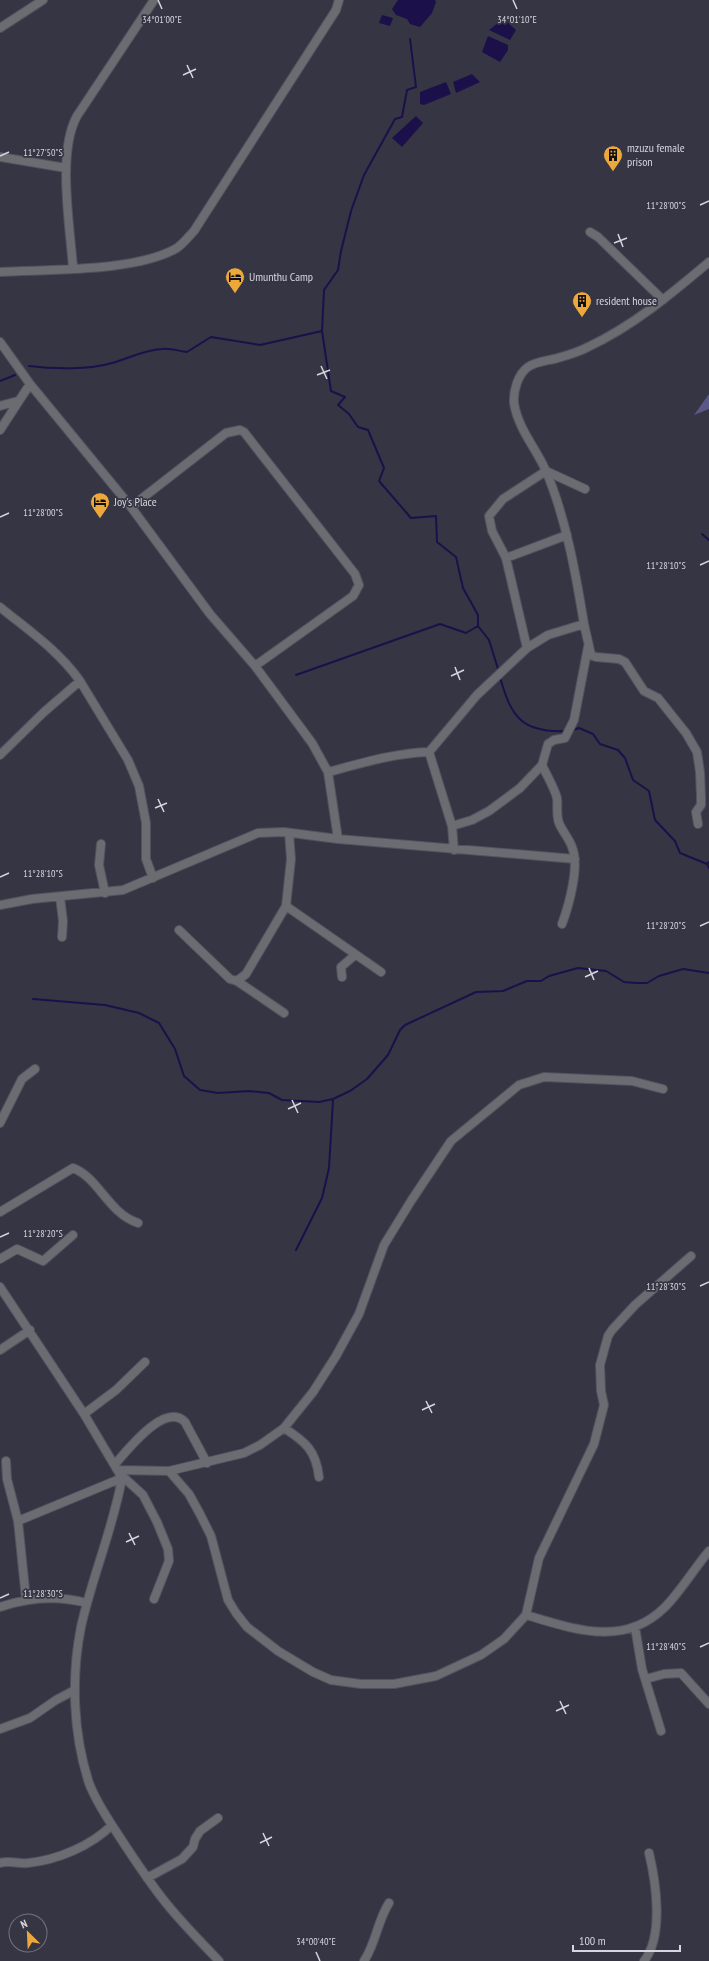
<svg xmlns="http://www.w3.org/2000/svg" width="709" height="1961" font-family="'PT Sans Narrow',sans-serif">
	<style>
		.green { fill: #595888 }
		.water { fill: #1c104b }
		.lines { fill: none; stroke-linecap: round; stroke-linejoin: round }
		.stream { stroke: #1c104b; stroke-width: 2 }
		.minor-casing { stroke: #52525f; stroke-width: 10 }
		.minor { stroke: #6b6b72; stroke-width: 8 }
		.ticks { fill: none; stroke: #d5d6df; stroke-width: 1.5 }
		.labels { text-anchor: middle; stroke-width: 3.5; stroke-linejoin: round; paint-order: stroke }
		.poi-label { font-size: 12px; fill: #d5d6df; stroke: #353543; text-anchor: start }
		.ticks-label { font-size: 10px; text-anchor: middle; fill: #d5d6df; stroke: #353543; stroke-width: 3.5; stroke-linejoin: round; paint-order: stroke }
	</style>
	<rect width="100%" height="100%" fill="#353543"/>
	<!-- green -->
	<path class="green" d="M709,394V409L694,415Z"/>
	<!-- water -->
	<path class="water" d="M398,0H435L436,2L432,13L420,27L410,24L407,19L396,15L392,9Z
		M382,15L393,18L390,26L379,23Z
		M500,16L516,30L510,40L489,30L498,23Z
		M488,36L508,45V50L500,62L482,52Z
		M472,74L480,82L456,93L453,82Z
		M446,82L451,94L424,105L420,104V92Z
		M416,116L423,123L402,147L392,138Z"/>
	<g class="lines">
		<!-- stream -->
		<path class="stream" d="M410,39L416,87L407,90L402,117L395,119L364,175L351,211L341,251L338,270L324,290L322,331L331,391L345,397L338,405L349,414L358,427L368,430L384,468L379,481L411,518L436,516L437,542L456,557L463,588L478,615V626L489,640L499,672
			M29,366C53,369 89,370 112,363C129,358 144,350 162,349C170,348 179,351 187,352L211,337L260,345L322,331
			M0,381L15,375
			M702,534L709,540
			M296,675L440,624L466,633L478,626
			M500,677C511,717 522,733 566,731
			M573,730L579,728L593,734L600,744L618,750L625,758L633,780L649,791L655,820L675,841L680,853L707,864
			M709,862L707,864L709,868
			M33,999L105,1005L139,1013L159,1023L175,1049L184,1076L200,1090L218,1093L249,1091L269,1093L282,1100L319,1102L333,1099L350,1091L367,1079L388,1055L400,1030L405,1025L476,992L503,991L527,981H541L549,976L578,968L606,971L624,982L636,983H647L659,976L683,969L709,973
			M296,1250L322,1198L329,1168L333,1100"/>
		<defs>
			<path id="minor" d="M0,28L43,0
				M0,157L66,168
				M590,232L598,237L663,300
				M73,268C70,226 57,152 77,116L154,0
				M0,272C49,269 136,272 177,248C184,243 189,236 194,231L336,10L339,0
				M0,342L30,384L131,507L210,614L255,666L312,743L328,772L338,839L575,859
				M0,406L18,401
				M0,430L30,384
				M546,471L503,499L489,516L492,531L506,558L527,648L548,635L584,624C576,575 566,518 546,471C536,448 518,429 514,403C513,391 518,374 528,367C535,362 545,361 554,359C565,356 577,353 588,347C633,326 671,294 709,262
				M546,471L585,489
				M131,507L226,433L240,430L244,432L355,574L359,585L353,596L255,666
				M506,558L567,535
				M0,607C28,630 58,650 80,681
				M584,624L591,655L596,657L619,659L625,662L644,691L658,698L686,733L697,752L700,772L701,797V805L696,812L698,824
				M429,752L477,695L527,648
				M0,755L44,712L80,681L128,760L139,786L146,823V859L153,878
				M542,765C547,776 554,787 557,798C558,806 556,815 559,823C562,831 569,838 572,847C580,866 569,905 562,924
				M328,772C362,763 394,753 429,752L452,826L454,850
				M452,826L472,820L489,811L520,788L542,765L548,744L554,740L565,738L574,720L588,647
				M101,844L99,865L105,893
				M60,897L63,921L62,937
				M0,905L32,899L123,890L258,833L284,832L338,839
				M286,906L381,972
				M179,930L230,979L237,981L284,1013
				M342,977L341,967L355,955
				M237,981L246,974L286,906L291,859L289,833
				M0,1123L22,1079L35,1069
				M0,1212L73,1168C99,1178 108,1213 138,1223
				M0,1259L17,1249L43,1261L73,1235
				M0,1287L84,1414L122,1478C113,1529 92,1577 81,1627C71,1677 73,1734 89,1783C96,1802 108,1819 119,1836C134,1859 149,1882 166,1903C182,1923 201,1942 219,1961
				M0,1350L30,1330
				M84,1414L116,1390L145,1362
				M284,1428C306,1442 316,1451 319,1477
				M6,1461L7,1479L18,1521
				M115,1464C127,1451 165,1401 185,1422L207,1463
				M118,1470L169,1471L189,1494L200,1514L211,1536L228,1600L236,1613L247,1627L278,1651L313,1672L331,1680L361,1684H394L436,1676L481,1655L504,1639L526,1615L539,1558L594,1444L604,1405L601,1391L600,1365L608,1336L612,1330L635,1305L691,1256
				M169,1471L244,1453L260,1445L284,1428L313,1392L336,1356L359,1314L384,1245L411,1201L451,1141L519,1085L544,1077L632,1081L663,1089
				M120,1474L143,1495L157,1522L168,1549L169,1561L154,1599
				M26,1599L18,1521L122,1478
				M0,1607C29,1597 57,1595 87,1603
				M526,1615C574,1629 624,1648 665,1607C680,1592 694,1569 709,1551
				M635,1627L642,1669L661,1731
				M646,1679L664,1674L681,1673L709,1704
				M0,1729L30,1718L56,1700L75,1690
				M0,1863C9,1860 18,1864 28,1863C57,1860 91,1846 112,1825
				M147,1878L182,1859L193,1847L195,1839L200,1831L218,1818
				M364,1961C376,1943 377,1922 389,1903
				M644,1961C664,1936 656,1882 649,1853"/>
		</defs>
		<!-- minor casing -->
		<use href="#minor" class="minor-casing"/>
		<!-- minor -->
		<use href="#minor" class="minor"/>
	</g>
	<!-- ticks -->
	<path class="ticks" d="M158,0L162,9M513,0L517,9M187,65L193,78M183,75L196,69M0,156L9,152M700,205L709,201M618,234L623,247M614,243L627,238M321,366L327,379M317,375L330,370M0,517L9,513M700,565L709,561M455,667L460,680M451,676L464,670M158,799L164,812M155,808L167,803M0,877L9,873M700,926L709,922M589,968L594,980M585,977L598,971M292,1100L298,1113M288,1109L301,1103M0,1237L9,1233M700,1286L709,1282M426,1401L432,1413M422,1410L435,1404M129,1533L135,1545M126,1542L139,1536M0,1598L9,1594M700,1647L709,1643M560,1701L566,1714M556,1711L569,1705M263,1833L269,1846M260,1843L272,1837M316,1952L320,1961"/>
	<!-- icons -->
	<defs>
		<symbol id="building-pin" viewBox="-11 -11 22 30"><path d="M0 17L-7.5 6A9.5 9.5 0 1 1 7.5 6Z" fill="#eda83c" stroke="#353543"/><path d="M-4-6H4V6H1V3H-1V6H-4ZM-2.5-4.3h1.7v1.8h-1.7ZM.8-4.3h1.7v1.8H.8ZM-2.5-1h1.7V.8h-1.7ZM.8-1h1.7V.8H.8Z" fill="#111"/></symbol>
		<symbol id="hotel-pin" viewBox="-11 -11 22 30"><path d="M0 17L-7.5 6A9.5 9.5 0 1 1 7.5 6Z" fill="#eda83c" stroke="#353543"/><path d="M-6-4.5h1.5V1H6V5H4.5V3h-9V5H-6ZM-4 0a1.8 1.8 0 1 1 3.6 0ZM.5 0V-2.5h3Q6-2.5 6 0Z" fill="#111"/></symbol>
	</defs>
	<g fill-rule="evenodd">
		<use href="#building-pin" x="602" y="144" width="22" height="30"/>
		<use href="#hotel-pin" x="224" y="266" width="22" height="30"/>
		<use href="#building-pin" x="571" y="290" width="22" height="30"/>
		<use href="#hotel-pin" x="89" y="491" width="22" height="30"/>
	</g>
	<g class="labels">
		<!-- poi labels -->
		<g class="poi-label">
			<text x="627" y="152">mzuzu female<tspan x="627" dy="14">prison</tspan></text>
			<text x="249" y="281">Umunthu Camp</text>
			<text x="596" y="305">resident house</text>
			<text x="114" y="506">Joy's Place</text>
		</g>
	</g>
	<g class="ticks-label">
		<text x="162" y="23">34°01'00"E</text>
		<text x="517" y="23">34°01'10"E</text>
		<text x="43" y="156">11°27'50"S</text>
		<text x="666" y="209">11°28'00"S</text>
		<text x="43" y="516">11°28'00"S</text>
		<text x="666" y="569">11°28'10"S</text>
		<text x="43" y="877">11°28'10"S</text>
		<text x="666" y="929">11°28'20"S</text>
		<text x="43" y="1237">11°28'20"S</text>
		<text x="666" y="1290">11°28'30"S</text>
		<text x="43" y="1597">11°28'30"S</text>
		<text x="666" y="1650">11°28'40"S</text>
		<text x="316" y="1945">34°00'40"E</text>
	</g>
	<!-- north arrow -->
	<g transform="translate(28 1933) rotate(336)"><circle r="19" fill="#353543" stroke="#757581"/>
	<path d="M0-3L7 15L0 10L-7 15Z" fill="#eda83c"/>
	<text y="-6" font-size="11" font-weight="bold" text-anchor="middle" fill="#d5d6df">N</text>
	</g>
	<!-- scale -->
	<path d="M573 1945v6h107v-6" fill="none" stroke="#d5d6df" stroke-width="2"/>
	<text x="579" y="1945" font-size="12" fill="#d5d6df" stroke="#353543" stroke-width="3" paint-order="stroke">100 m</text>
</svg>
